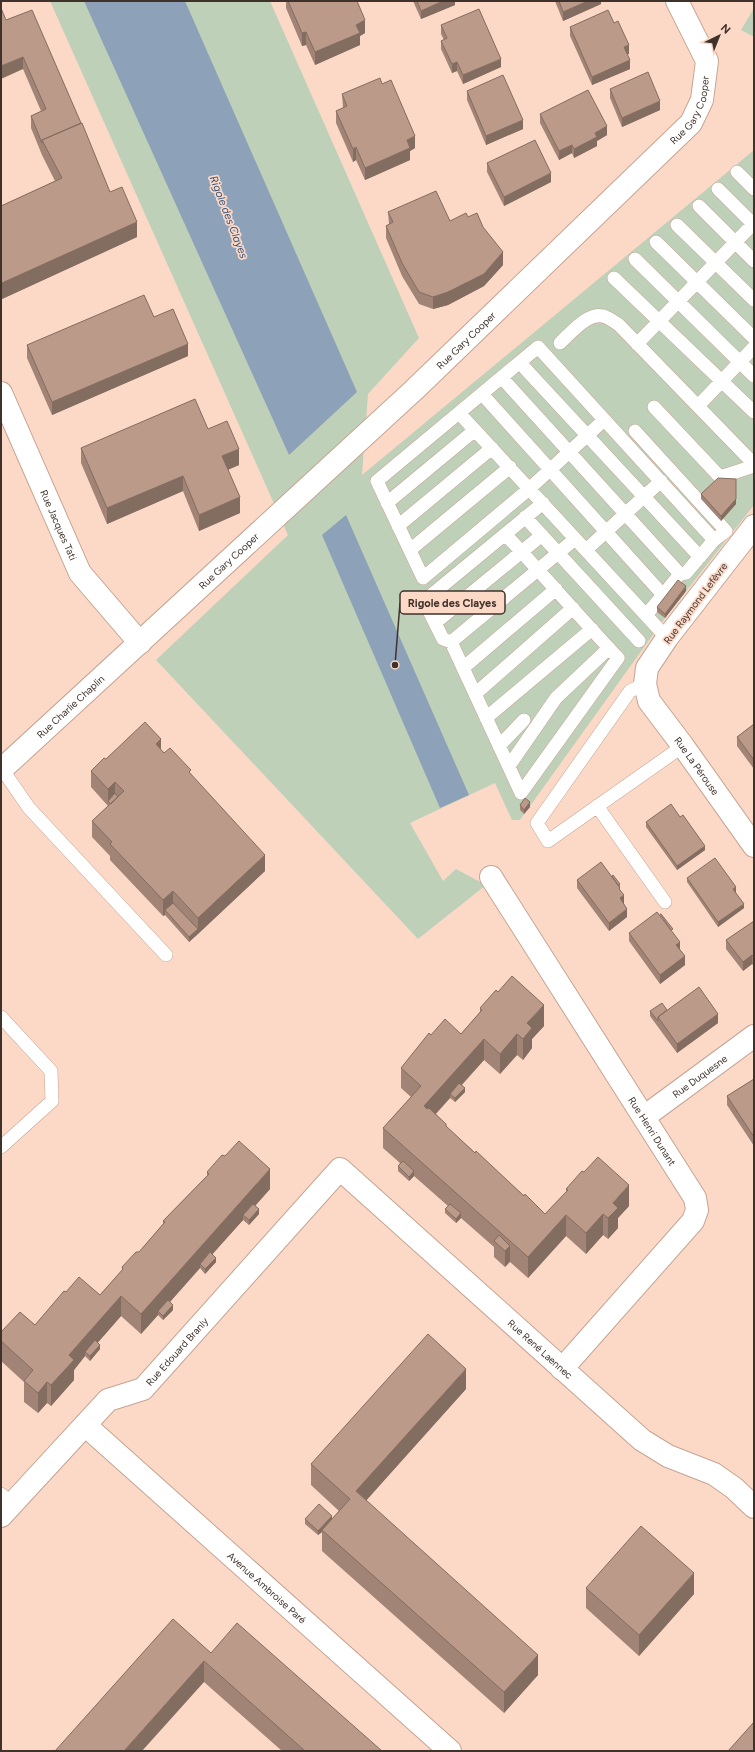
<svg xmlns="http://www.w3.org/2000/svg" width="755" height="1752" font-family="Figtree,sans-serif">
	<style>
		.green { fill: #bed1b8 }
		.water { fill: #8da1b8 }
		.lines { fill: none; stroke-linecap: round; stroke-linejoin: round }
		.lane-casing { stroke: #c5a493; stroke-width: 14 }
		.street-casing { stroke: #c5a493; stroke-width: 24 }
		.lane { stroke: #fff; stroke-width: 13 }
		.street { stroke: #fff; stroke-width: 22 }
		.wall { fill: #a18476 }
		.shaded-wall { fill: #836c60 }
		.building { fill: #bb9a89; stroke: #836c60 }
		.labels { text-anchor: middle; stroke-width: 3.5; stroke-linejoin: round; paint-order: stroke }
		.street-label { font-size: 10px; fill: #3f322b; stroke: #fcd9c7 }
		.water-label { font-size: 11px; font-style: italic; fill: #335276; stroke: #fcd9c7 }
		.leader { fill: none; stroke: #3f322b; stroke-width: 1.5 }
		.callout-dot { fill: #3f322b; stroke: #fcd9c7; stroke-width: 1.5 }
		.callout { fill: #fcd9c7; stroke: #3f322b; stroke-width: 1.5 }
		.callout-label { font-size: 11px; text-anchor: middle; font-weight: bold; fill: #3f322b }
	</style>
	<rect width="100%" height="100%" fill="#fcd9c7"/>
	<!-- green -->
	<path class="green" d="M50,1H270L419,338L368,394L362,475L754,150V505L665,618L520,820H512L495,783L410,823L443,881L456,869L486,885L418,939L156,660L288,535Z
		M754,8V37L741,30Z"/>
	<!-- water -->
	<path class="water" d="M84,1H185L357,392L289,455Z
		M346,515L469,795L440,808L322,535Z"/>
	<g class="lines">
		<defs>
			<path id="lane" d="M737,172L754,189
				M718,189L754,225
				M699,206L754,261
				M677,225L754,300
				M656,242L754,338
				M635,259L754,376
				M614,278L754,412
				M560,343C572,332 591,308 608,318C612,320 616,323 619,325L754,464
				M637,344L754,223
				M520,363L700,557
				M502,378L680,574
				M482,394L663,595L646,615
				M698,406L754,347
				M654,407L720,477L754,466
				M459,413L667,638
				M604,420L529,489L423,578L377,481L538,347L714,540L686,573L680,574L663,595
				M635,431L726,531L714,540
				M387,503L475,430
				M525,517L639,641
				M398,526L492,448
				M505,534C543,575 580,617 618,658L521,793L451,642L575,539
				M410,550L510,467
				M586,550L661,481
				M435,623L542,535
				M451,642L443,639L424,601L543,503
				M463,668L556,589
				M645,684L630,691L537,823L548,841L683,746
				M475,694L573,608
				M486,718L592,629
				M499,746L524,720
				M509,766L556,698L609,648
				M2,769L29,808L166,955
				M597,806L665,902
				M1,1017L51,1071L52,1101L1,1147
				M1,1494L12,1504"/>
			<g id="street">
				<path id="s1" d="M1,393L80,573L140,643"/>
				<path id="s2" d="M754,526L667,638L647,668L645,684L649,701L683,746L754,846"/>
				<path id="s3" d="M1,770L414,390L691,123L702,100L707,61L677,1"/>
				<path id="s4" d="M491,877L695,1198L697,1210L693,1221L562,1369"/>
				<path id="s5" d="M644,1117L754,1036"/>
				<path id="s6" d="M85,1425L450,1751"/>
				<path id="s7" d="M1,1516L108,1400L143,1389L340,1169L642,1440L668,1456L714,1474L734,1488L754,1507"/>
			</g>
		</defs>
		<!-- lane casing -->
		<use href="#lane" class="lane-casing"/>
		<!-- street casing -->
		<use href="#street" class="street-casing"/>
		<!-- lane -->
		<use href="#lane" class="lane"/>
		<!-- street -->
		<use href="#street" class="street"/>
	</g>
	<!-- wall -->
	<path class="wall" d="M286,1H288L365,33L360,36V45L315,65L306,45L302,46L286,8Z
		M413,1H455V5L421,19Z
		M555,1H601V4L563,21Z
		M6,20L137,237L2,299L1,296V206L55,181L42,155L31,128V116L41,111L23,69Z
		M441,25L501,67L463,84L457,71L452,73L441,49V41L444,40L441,34Z
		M570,27L629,54H627L630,69L592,85L570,36Z
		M610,89L660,110L622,127L610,98Z
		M467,91L523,129L486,145L467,100Z
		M342,94L415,148L410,151V160L365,180L356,160L353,162L336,123V111L343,108Z
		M540,114L607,135L597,141V146L574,158L572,153L559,160L540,123Z
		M487,163L551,182L504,206L487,172Z
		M388,212L450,221L468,217L483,227L503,265L484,286L448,305L433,309L419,304L402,276L386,238V226L389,224Z
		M154,317L188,356L52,415L27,358V345Z
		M208,429L239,465L228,470L240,513L199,531L183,491L107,524L81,463V448Z
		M736,479V504L721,521L701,499V494Z
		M686,591L665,618L657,612V607Z
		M754,724V769L737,746V737Z
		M161,750L191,775L265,871L189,942L165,915L163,916L110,860V856L92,837V821L108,806L91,787V771L106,759Z
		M520,805L530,807L524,814L520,810Z
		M646,822L705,850L677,870L646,827Z
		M612,876L620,884V890L627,917L609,931L577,888V880Z
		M687,878L736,892H735L744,908L718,927L687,882Z
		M754,921V966L752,964L743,971L726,949V940Z
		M673,932L680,949L685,965L660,984L629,941V933Z
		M480,1008L544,1026L532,1039V1048L523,1060L517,1055L500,1074L484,1060L462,1085L465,1092L455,1102L450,1098L436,1114L446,1127L545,1214L566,1192V1189L629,1206L618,1218V1228L608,1239L603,1235L586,1254L566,1236L528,1278L510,1262L505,1267L494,1257V1247L461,1218L456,1223L445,1213V1209L448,1206L414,1176L409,1181L398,1171V1166L400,1163L383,1148V1128L411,1097L401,1088V1068L431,1035L461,1034L480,1012Z
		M667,1010L718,1023L677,1053L650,1016V1011Z
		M754,1079V1146L727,1105V1096Z
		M207,1172L270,1189L255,1206L259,1214L249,1225L243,1220L212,1254L216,1262L205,1274L200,1268L170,1302L173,1310L163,1320L158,1315L141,1334L121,1316L98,1342L100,1349L90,1361L85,1356L74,1370V1380L51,1406L47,1403L38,1413L24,1402V1382L1,1361V1332L35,1325L66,1292L100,1295L122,1271V1267L139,1252L163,1224V1221L207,1176Z
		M466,1389L366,1500L538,1675L504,1713L322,1551V1532L318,1535L305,1524V1519H332L339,1511L311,1485V1464Z
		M586,1588L694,1594L639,1656L586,1608Z
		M211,1653L382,1751H282L204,1682L55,1751Z"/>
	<!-- shaded-wall -->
	<path class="shaded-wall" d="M443,1H455V5L421,19V11Z
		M588,1H601V4L563,21V12Z
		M365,20V33L360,36V45L315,65V52L356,25Z
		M306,32V45L302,46V33Z
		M629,45V54L624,56V47Z
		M23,57V69L1,79V66Z
		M501,59V67L463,84V75Z
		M630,60V69L592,85V77Z
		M457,62V71L452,73V64Z
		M660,101V110L622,127V118Z
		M523,120V129L486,145V136Z
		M607,126V135L597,141V146L574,158V149L595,133Z
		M415,136V148L410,151V160L365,180V168L407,140Z
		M572,145V153L559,160V151Z
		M356,147V160L353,162V149Z
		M551,173V182L504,206V197Z
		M137,222V237L2,299V283Z
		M503,252V265L484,286L448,305L433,309V297Z
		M188,344V356L52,415V402Z
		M239,449V465L222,472V456Z
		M183,476V491L107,524V508Z
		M240,497V513L199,531V515Z
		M736,499V504L721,521V516Z
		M686,586V591L665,618V614Z
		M161,739V755L156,744Z
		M115,782V798L108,801V789Z
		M530,802V807L524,814V810Z
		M705,846V850L677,870V866Z
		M265,855V871L198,934V918Z
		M736,887V892L733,894V889Z
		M173,891V907L165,910V915L163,916V900Z
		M624,895V904L620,898Z
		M744,904V908L718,927V922Z
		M627,909V917L609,931V923Z
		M198,929V934L189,942V937Z
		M680,942V950L676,945Z
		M752,955V964L743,971V962Z
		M685,956V965L660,984V975Z
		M544,1005V1026L532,1039V1048L523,1060V1039L527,1023Z
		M718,1014V1023L677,1053V1044Z
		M517,1034V1055L500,1074V1054Z
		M484,1039V1060L452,1095L450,1094V1098L424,1126V1106Z
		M465,1088V1092L455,1102V1098Z
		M270,1169V1189L245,1217L243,1215V1220L202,1266L200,1264V1268L160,1313L158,1311V1315L141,1334V1314Z
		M414,1171V1176L409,1181V1177Z
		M629,1185V1206L618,1218V1228L608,1239V1218L613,1203Z
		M259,1209V1214L249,1225V1220Z
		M461,1213V1218L456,1223V1219Z
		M603,1214V1235L586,1254V1233Z
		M566,1215V1236L528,1278V1257Z
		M510,1246V1261L505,1267V1251Z
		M216,1258V1262L205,1274V1269Z
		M121,1296V1316L88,1354L85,1352V1356L74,1370V1380L51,1406V1385L69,1355Z
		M173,1305V1310L163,1320V1316Z
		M100,1345V1349L90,1361V1356Z
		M466,1369V1389L356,1512V1491Z
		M47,1382V1403L38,1413V1393Z
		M332,1516V1521L322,1530V1532L318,1535V1531Z
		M694,1573V1594L639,1656V1635Z
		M538,1655V1675L504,1713V1692Z
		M204,1661V1682L142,1751H124Z"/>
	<!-- building -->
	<path class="building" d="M288,1H357L365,20L356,25L360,33L315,52L306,32L302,33Z
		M417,1H443L421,11Z
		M559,1H588L563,12Z
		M1,8L6,20L32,10L81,123L42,140V143L31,116L46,109L23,57L1,66Z
		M479,9L501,59L463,75L457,62L452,64L441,41L447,38L441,25Z
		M608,10L614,23L618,21L629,45L624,47L630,60L592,77L570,27Z
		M648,72L660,101L622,118L610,89Z
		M503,75L523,120L486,136L467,91Z
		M380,78L382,84L391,80L415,136L407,140L410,148L365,168L356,147L353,149L336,111L347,106L342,94Z
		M588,90L607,126L595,133L597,137L574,149L572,145L559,151L540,114Z
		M82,123L110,192L122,187L137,222L2,283L1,280V206L62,178L42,140Z
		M535,140L551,173L504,197L487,163Z
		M436,191L450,221L466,213L468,217L477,213L483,227L503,252L484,274L448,292L433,297L419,292L402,263L386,226L393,222L388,212Z
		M144,295L154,317L173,309L188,344L52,402L27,345Z
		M195,399L208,429L227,421L239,449L222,456L240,497L199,515L183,476L107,508L81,448Z
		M718,478L736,479V499L721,516L701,494Z
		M678,580L686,586L665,614L657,607Z
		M145,722L161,739L156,744L164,753L170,748L191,770L189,772L265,855L198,918L173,891L163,900L110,844L112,842L92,821L124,791L115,782L108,789L91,771L104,758L106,759Z
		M754,724V760L737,737Z
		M115,793L118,797L111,804L108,801Z
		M525,798L530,802L524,810L520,805Z
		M671,804L680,817L683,815L705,846L677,866L646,822Z
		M715,858L736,887L733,889L744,904L718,922L687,878Z
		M601,862L620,888L619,889L624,895L620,898L627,909L609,923L577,880Z
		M613,875L620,884L618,885L612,876Z
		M173,903L198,929L189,937L165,910Z
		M657,912L680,942L676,945L685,956L660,975L629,933Z
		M660,914H661L673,929L671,930Z
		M754,921V957L752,955L743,962L726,940Z
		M512,976L544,1005L527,1023L532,1028L523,1039L517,1034L500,1054L484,1039L424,1106L427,1109L429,1108L446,1124V1126L475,1153L476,1151L524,1196L525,1194L545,1214L568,1190L566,1189L582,1171L584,1172L598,1157L629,1185L613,1203L618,1208L608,1218L603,1214L586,1233L566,1215L528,1257L383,1128L421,1086L401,1068L429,1033L431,1035L445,1019L461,1034L482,1010L480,1008L496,990L498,992Z
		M699,987L718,1014L677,1044L658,1017Z
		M662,1003L667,1010L658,1017V1021L650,1011Z
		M754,1079V1137L727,1096Z
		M459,1083L465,1088L455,1098L450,1094Z
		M239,1141L270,1169L141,1314L121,1296L69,1355L74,1360L51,1385L47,1382L38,1393L24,1381L33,1370L1,1341V1332L20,1312L35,1325L64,1291L66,1292L79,1277L100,1295L123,1269L122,1267L136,1252H139L165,1222L163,1221L209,1174L207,1172L222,1155L225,1156Z
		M403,1161L414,1171L409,1177L398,1166Z
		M253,1204L259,1209L249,1220L243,1215Z
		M450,1204L461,1213L456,1219L445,1209Z
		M499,1235L510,1246L505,1251L494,1241Z
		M210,1252L216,1258L205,1269L200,1264Z
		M168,1300L173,1305L163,1316L158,1311Z
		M428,1334L466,1369L356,1491L538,1655L504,1692L322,1530L350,1499L311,1464Z
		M95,1340L100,1345L90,1356L85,1352Z
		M319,1504L332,1516L318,1531L305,1519Z
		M641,1526L694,1573L639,1635L586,1588Z
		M173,1619L211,1653L237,1623L382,1751H305L204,1661L124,1751H55Z
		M754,1722V1751H728Z"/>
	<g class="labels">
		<!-- street labels -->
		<g class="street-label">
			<text dy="4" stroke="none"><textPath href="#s3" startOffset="957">Rue Gary Cooper</textPath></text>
			<text dy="4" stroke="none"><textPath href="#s3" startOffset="633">Rue Gary Cooper</textPath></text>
			<text dy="4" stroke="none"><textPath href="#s1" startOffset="144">Rue Jacques Tati</textPath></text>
			<text dy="4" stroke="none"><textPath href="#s3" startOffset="309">Rue Gary Cooper</textPath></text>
			<text transform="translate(695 603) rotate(-53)" y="4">Rue Raymond Lefèvre</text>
			<text dy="4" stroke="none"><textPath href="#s3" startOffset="94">Rue Charlie Chaplin</textPath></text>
			<text dy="4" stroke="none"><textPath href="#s2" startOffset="292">Rue La Pérouse</textPath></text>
			<text dy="4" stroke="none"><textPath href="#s5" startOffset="69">Rue Duquesne</textPath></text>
			<text dy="4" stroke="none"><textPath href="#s4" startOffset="301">Rue Henri Dunant</textPath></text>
			<text dy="4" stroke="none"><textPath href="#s7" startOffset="759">Rue René Laennec</textPath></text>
			<text dy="4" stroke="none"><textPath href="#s7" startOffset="245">Rue Edouard Branly</textPath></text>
			<text dy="4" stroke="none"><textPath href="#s6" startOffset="244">Avenue Ambroise Paré</textPath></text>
		</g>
		<!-- water labels -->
		<g class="water-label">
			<text transform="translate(229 217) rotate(69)" y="4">Rigole des Clayes</text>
		</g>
	</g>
	<!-- callouts -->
	<path class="leader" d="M395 665L400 603"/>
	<circle class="callout-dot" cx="395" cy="665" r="4"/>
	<rect class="callout" x="400" y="591" width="105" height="23" rx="4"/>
	<g class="callout-label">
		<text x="452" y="607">Rigole des Clayes</text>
	</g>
	<!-- border -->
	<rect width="755" height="1752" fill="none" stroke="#3f322b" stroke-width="4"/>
	<!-- north arrow -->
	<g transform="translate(719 36) rotate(43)" stroke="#fcd9c7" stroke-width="3" paint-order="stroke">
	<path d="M0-3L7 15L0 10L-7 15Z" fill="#3f322b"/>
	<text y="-6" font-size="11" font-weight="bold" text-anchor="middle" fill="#3f322b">N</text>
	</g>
</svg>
